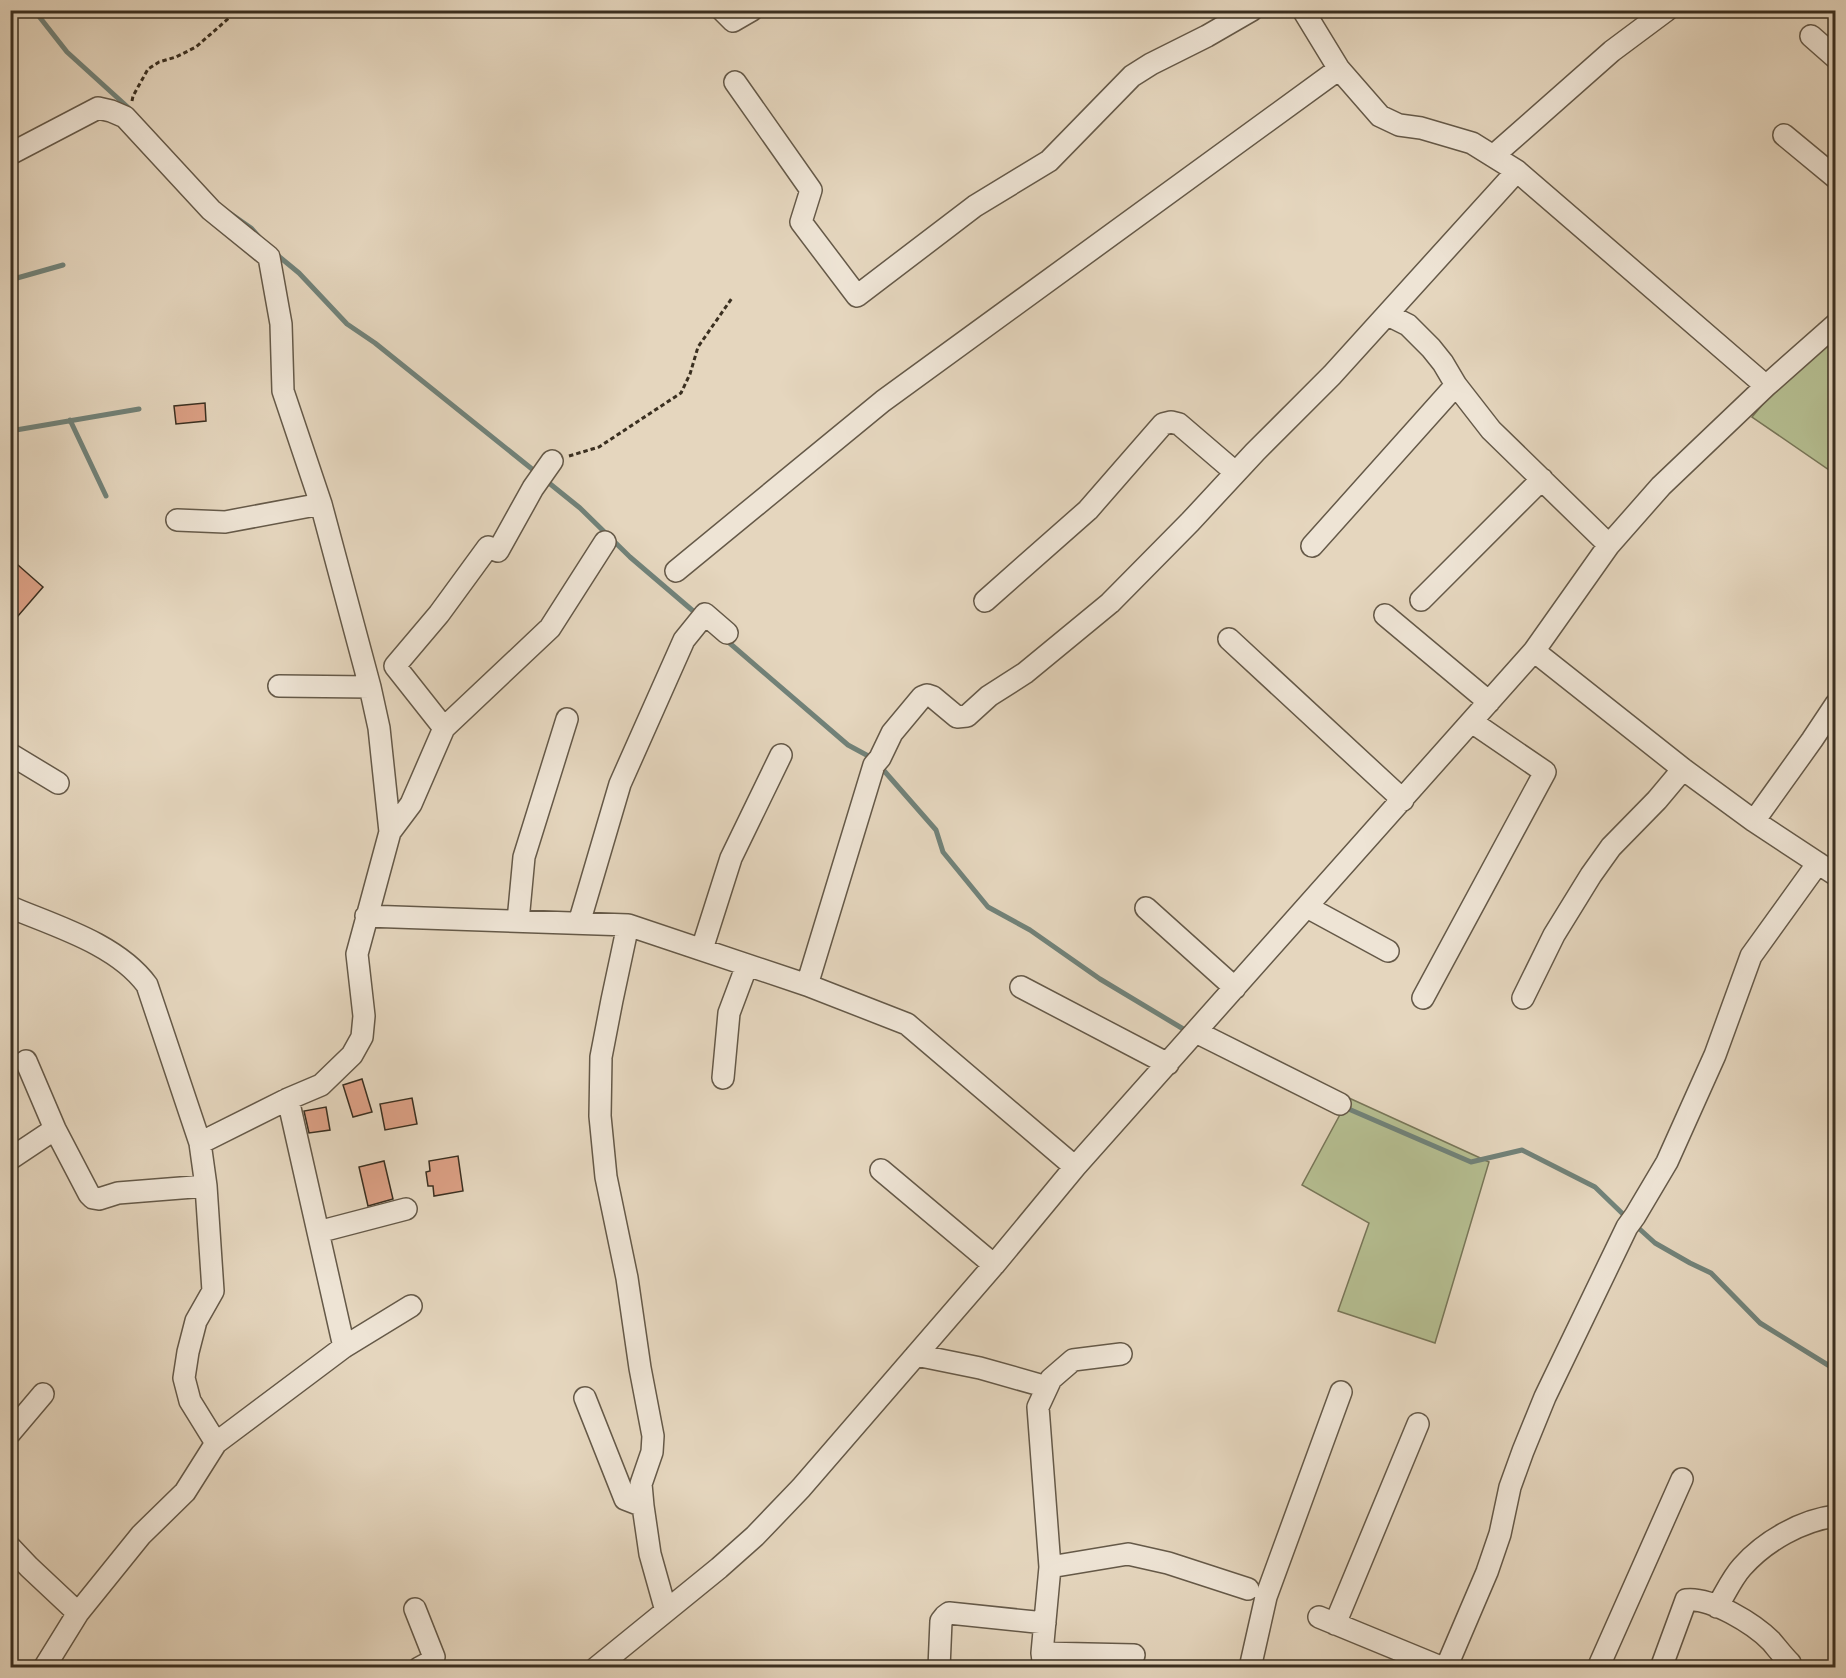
<svg xmlns="http://www.w3.org/2000/svg" width="1846" height="1678" font-family="'Libre Caslon Text',serif">
	<style>
		.green { fill: #b5be91; stroke: #787658; stroke-width: 1.5 }
		.lines { fill: none; stroke-linecap: round; stroke-linejoin: round }
		.stream { stroke: #718279; stroke-width: 5 }
		.building { fill: #dca085; stroke: #3a2f20; stroke-width: 1.5 }
		.minor-casing { stroke: #655948; stroke-width: 24 }
		.path { stroke: #3a2f20; stroke-width: 3; stroke-dasharray: 4.5 3; stroke-linecap: butt }
		.minor { stroke: #eee4d5; stroke-width: 21 }
	</style>
	<rect width="100%" height="100%" fill="#e5d6be"/>
	<filter id="stains"><feTurbulence type="fractalNoise" baseFrequency=".00333" numOctaves="4"/><feColorMatrix values="0 0 0 0 .2 0 0 0 0 .09 0 0 0 0 .02 0 0 0 .5 -.17"/></filter>
	<radialGradient id="worn" r=".72"><stop offset=".6" stop-color="#630" stop-opacity="0"/><stop offset="1" stop-color="#630" stop-opacity=".3"/></radialGradient>
	<!-- green -->
	<path class="green" d="M1835,318V474L1752,417Z
		M1349,1098L1489,1162L1435,1343L1338,1311L1369,1223L1302,1185Z"/>
	<g class="lines">
		<!-- stream -->
		<path class="stream" d="M34,10L67,52L132,111
			M231,214L251,228L259,237
			M276,254L299,273L347,324L375,343L537,473
			M10,280L63,265
			M70,420L106,496
			M10,431L139,409
			M544,479L580,508L630,557L699,616
			M726,640L848,745L872,758
			M879,765L936,830L943,852L988,907L1030,930L1100,979L1185,1030
			M1344,1107L1471,1162L1522,1150L1595,1187L1627,1218
			M1634,1224L1655,1243L1690,1263L1711,1273L1760,1323L1836,1370"/>
	</g>
	<!-- building -->
	<path class="building" d="M205,403L206,421L176,424L174,406Z
		M10,558L43,587L18,616L10,609Z
		M362,1079L372,1112L353,1117L343,1085Z
		M412,1098L417,1124L385,1130L380,1104Z
		M326,1107L330,1130L309,1133L304,1111Z
		M458,1156L463,1191L434,1196L433,1186H428L426,1172L430,1171L429,1161Z
		M384,1161L393,1199L368,1206L359,1167Z"/>
	<g class="lines">
		<defs>
			<path id="minor" d="M722,10L733,21L752,10
				M1303,10L1339,69L1380,116L1399,125L1421,128L1472,143L1517,171L1766,386
				M1811,36L1836,58
				M735,82L811,190L801,222L857,296L975,206L1049,161L1132,76L1151,64L1207,36L1252,10
				M1784,135L1836,178
				M10,154L98,108L111,111L125,117L211,210L269,257L281,324L283,391L321,504L370,687L379,728L390,832L357,954L364,1016L362,1037L352,1055L321,1085L288,1099L200,1143
				M1493,156L1612,51L1667,10
				M1388,315L1408,325L1431,348L1443,363L1456,385L1491,430L1609,545
				M177,520L225,522L321,504
				M1312,546L1456,385
				M676,571L883,401L1339,69
				M1421,600L1542,479
				M985,601L1088,510L1163,424L1171,422L1179,424L1235,472
				M1385,615L1489,702
				M1229,639L1403,800
				M1534,651L1683,769L1754,821L1836,875
				M279,686L370,687
				M444,728L395,666L439,614L488,547L498,551L533,488L552,461
				M10,754L58,783
				M1754,821L1812,740L1836,704
				M390,832L411,804L444,728L550,628L605,542
				M10,907C55,926 117,944 147,985L200,1143L206,1186L213,1291L196,1321L188,1352L184,1378L190,1401L216,1443
				M1307,907L1388,951
				M1146,908L1235,988
				M366,916L628,925L807,985L907,1024L1075,1167
				M518,921L524,857L567,719
				M579,923L620,784L684,640L705,614L727,633
				M628,925L612,1000L601,1057L600,1116L606,1177L627,1278L640,1368L653,1436L652,1452L641,1484L643,1506L650,1554L666,1611
				M702,949L731,858L781,755
				M807,985L874,765L880,758L892,733L922,697L927,695L933,697L957,717L967,716L989,696L1025,673L1110,603L1190,522L1255,452L1332,375L1517,171
				M1021,987L1168,1064
				M1423,998L1545,772L1472,722
				M1523,998L1554,935L1591,875L1611,847L1657,800L1683,769
				M1196,1032L1340,1104
				M26,1061L55,1129L89,1194L93,1198L99,1199L118,1193L206,1186
				M723,1078L729,1013L747,965
				M288,1099L344,1347
				M10,1159L55,1129
				M881,1170L994,1265
				M318,1232L406,1209
				M916,1355L980,1368L1047,1387
				M585,1398L625,1499L643,1506
				M10,1433L43,1394
				M10,1547L29,1567L78,1613
				M1050,1567L1038,1407L1051,1379L1073,1360L1121,1354
				M1717,1607C1725,1594 1732,1578 1742,1567C1765,1541 1802,1520 1836,1516
				M415,1609L434,1657L432,1661L419,1668
				M1319,1617L1443,1668
				M1335,1624L1418,1424
				M1042,1653L1134,1655
				M44,1668L78,1613L141,1535L185,1492L216,1443L344,1347L411,1306
				M596,1668L719,1568L755,1536L801,1488L994,1265L1075,1167L1534,651L1609,545L1661,486L1766,386L1836,324
				M939,1668L941,1621L945,1616L949,1613L1045,1623
				M1044,1668L1042,1653L1050,1567L1128,1554L1168,1563L1248,1589
				M1250,1668L1266,1597L1341,1392
				M1446,1668L1487,1572L1500,1534L1510,1487L1523,1451L1545,1397L1627,1227L1635,1216L1667,1162L1715,1055L1751,956L1818,863
				M1598,1668L1682,1479
				M1661,1668L1686,1600C1711,1597 1754,1624 1771,1641C1777,1648 1783,1656 1790,1663V1668"/>
		</defs>
		<!-- minor casing -->
		<use href="#minor" class="minor-casing"/>
		<!-- path -->
		<path class="path" d="M132,101L133,96L148,69L159,62L176,57L196,47L238,10
			M569,456L599,447L681,393L690,374L698,347L732,298"/>
		<!-- minor -->
		<use href="#minor" class="minor"/>
	</g>
	<!-- margin -->
	<rect width="1846" height="1678" fill="none" stroke="#e5d6be" stroke-width="36"/>
	<rect x="12" y="12" width="1822" height="1654" fill="none" stroke="#3a2f20" stroke-width="3"/>
	<rect x="18" y="18" width="1810" height="1642" fill="none" stroke="#3a2f20" stroke-width="1.5"/>
	<rect width="100%" height="100%" filter="url(#stains)"/>
	<rect width="100%" height="100%" fill="url(#worn)"/>
</svg>
